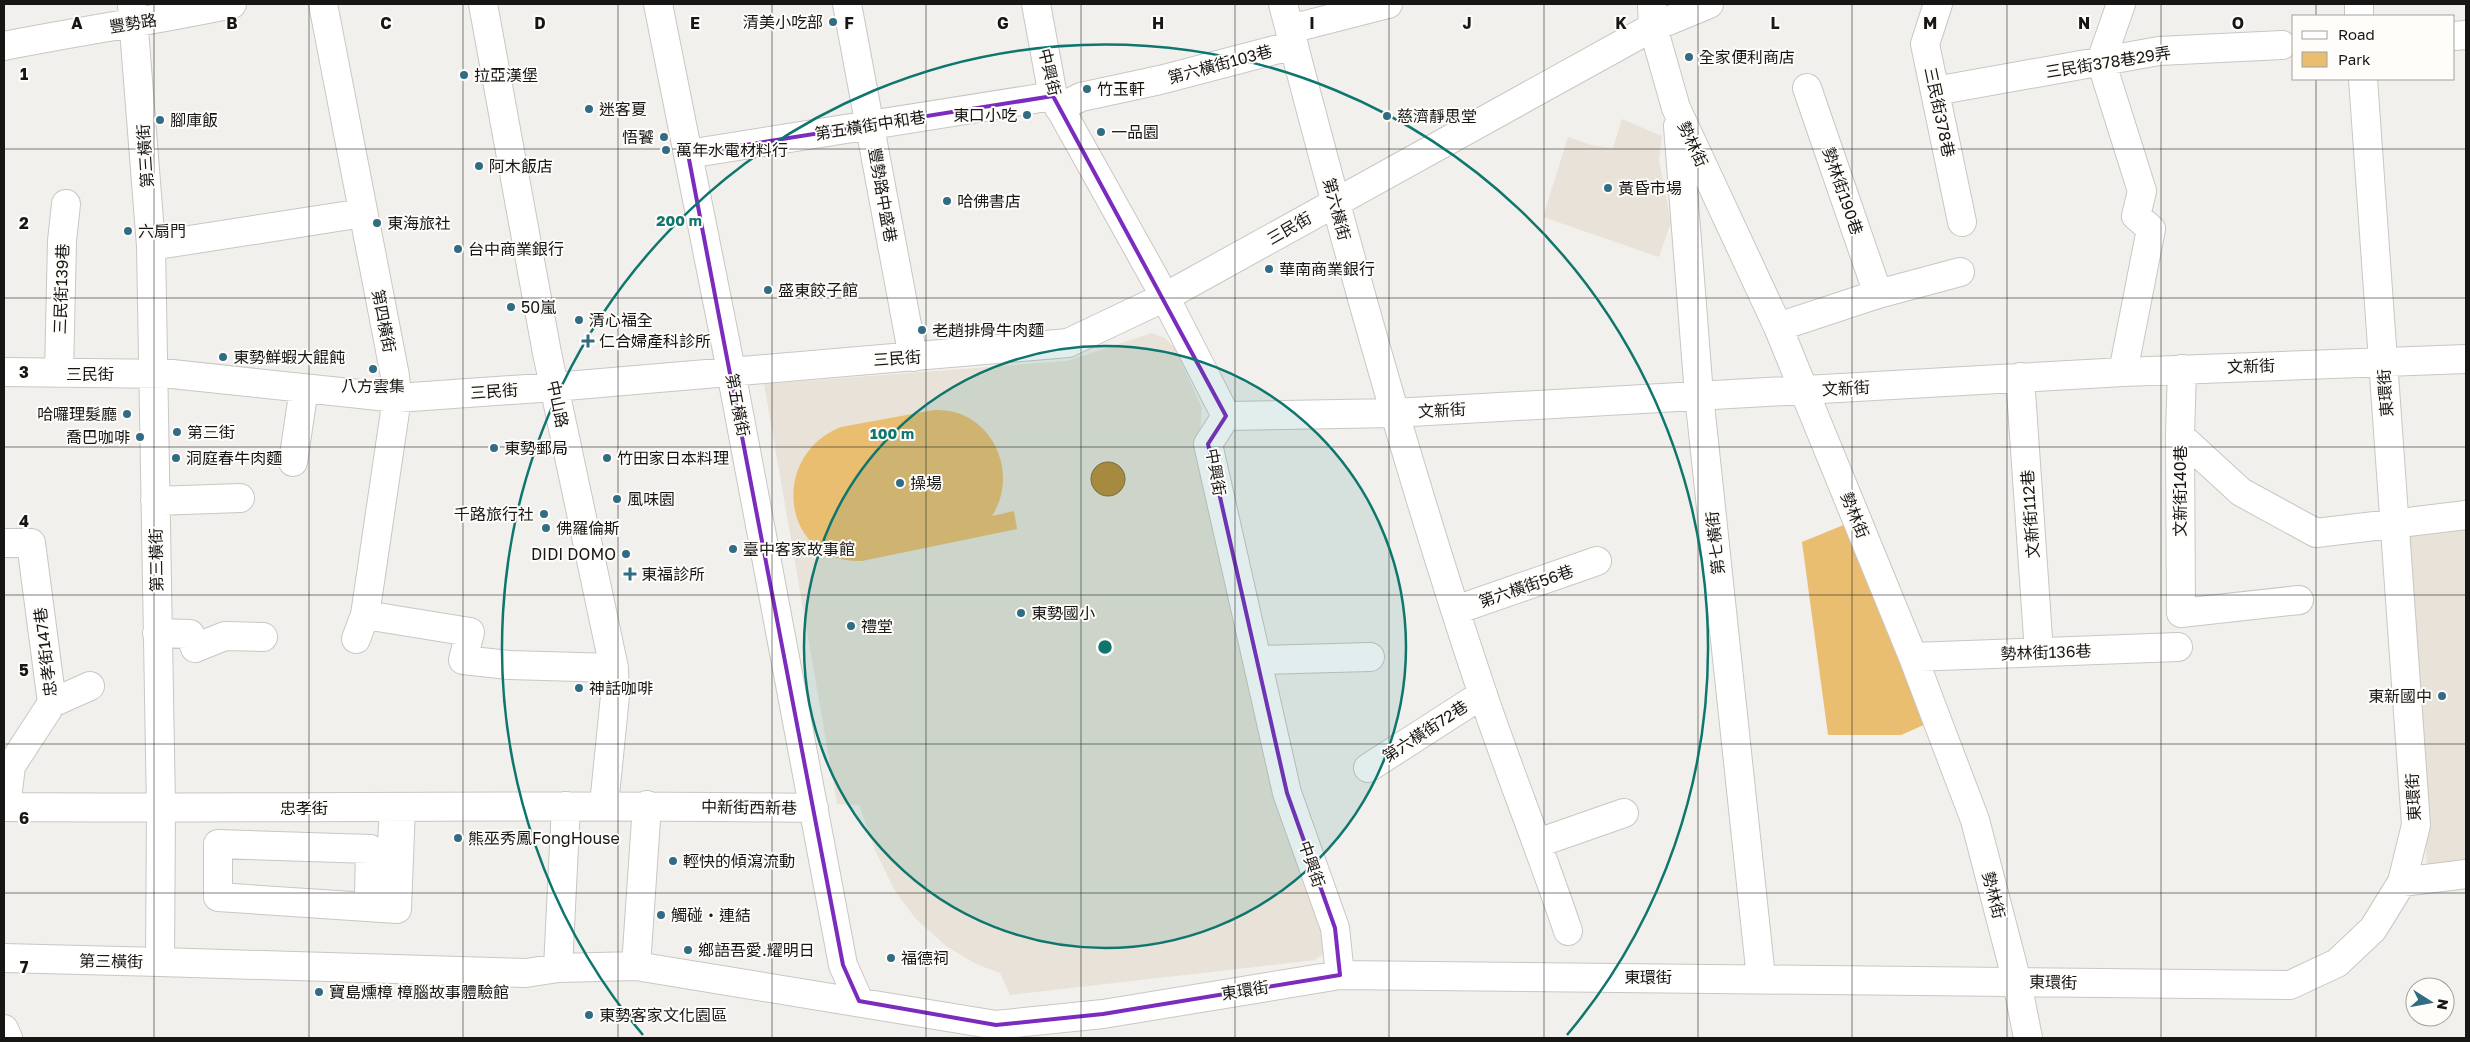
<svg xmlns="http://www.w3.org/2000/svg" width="2470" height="1042" font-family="'Golos Text','Noto Sans TC',sans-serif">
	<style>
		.built { fill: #e8e2d8 }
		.green { fill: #e9be71 }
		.water { fill: #ba8e39; stroke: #896a2e }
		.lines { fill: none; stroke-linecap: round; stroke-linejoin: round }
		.minor-casing { stroke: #c9c7c3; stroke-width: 30 }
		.minor { stroke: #fff; stroke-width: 28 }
		.marked { fill: none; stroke: #7b2cbf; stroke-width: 4; stroke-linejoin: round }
		.grid { fill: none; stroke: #171615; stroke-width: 1; stroke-opacity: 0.55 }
		.ring { fill: none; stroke: #0f766e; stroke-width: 2.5 }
		.poi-dot { fill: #316c84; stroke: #fffdfa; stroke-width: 2 }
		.labels { text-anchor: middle; stroke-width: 4; stroke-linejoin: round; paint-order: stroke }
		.poi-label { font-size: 16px; fill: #171615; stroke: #fffdfa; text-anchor: start }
		.street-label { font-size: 16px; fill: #171615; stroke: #fffdfa }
		.grid-label { font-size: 16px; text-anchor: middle; font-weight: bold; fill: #171615; stroke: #fffdfa; stroke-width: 4; stroke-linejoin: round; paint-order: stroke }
		.centre { fill: #0f766e; stroke: #fffdfa; stroke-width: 2.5 }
		.ring-label { font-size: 15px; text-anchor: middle; font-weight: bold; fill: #0f766e; stroke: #fffdfa; stroke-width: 4; stroke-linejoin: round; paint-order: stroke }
	</style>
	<rect width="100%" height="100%" fill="#f2f0ec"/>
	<!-- built -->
	<path class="built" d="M1622,119L1662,136L1659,160L1671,222L1659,257L1543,217L1568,137L1591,145L1613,148Z
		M1152,333L1165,338L1175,348L1202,408L1199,443L1328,950L1315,960L1010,995L1000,973L976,964L946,946L915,918L894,889L876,852L859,805L837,804L764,384L1067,361Z
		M2466,521V865L2427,869L2409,526Z"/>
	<!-- green -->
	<path class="green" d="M934,410C990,407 1021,471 992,516L1014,511L1017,529L862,561C782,564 768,456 841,427Z
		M1846,524L1926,724L1901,735H1828L1802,542Z"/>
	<!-- water -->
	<path class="water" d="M1091 479a17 17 0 1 1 34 0a17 17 0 1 1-34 0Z"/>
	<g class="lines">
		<defs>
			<path id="minor" d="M323,4L395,376L397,398L365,615L356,639
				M483,4L547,353L614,668L615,696L604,805
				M658,4L726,345L843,965L859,1001
				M847,4L913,357
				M1036,4L1053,96L1165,297L1226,416L1208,444L1287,793L1335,928L1340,975
				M1283,4C1343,235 1406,465 1482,692C1509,772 1541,851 1568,931
				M1652,4L1653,27L1676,108L1778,327L1913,657L1975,820L2017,982L2028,1038
				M1938,4L1925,44L1962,222
				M2121,4L2101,61L2142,191L2136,216L2151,229L2123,372
				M2359,4V16
				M1290,29L1388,4
				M2454,36L2466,35
				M4,46C80,31 156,20 232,4
				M1807,88L1878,294
				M1935,91L2159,51L2282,45
				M1059,108L1081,97L1160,80L1294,45
				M1678,126L1699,395L1761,978
				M688,154L1053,96
				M151,246L363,213
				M1778,327L1878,294L1960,272
				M2182,369L2180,436L2181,613L2299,600
				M4,372L172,374L397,398L554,387L1068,343L1165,297L1653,27L1709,4
				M59,373L62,241L66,204
				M2020,377L2039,652
				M1226,416L1394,413L2123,372L2466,359
				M2180,436L2241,492L2316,533L2466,515
				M293,462L304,388
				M155,501L240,498
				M4,543H31L52,703L11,766L6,807
				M1456,610L1597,561
				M365,615L470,632L463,660L509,665L614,668
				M157,633L190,634L195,648L225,636L263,637
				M1913,657L2178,647
				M1257,660L1370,657
				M52,703L90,686
				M1368,768L1483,694
				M4,807C274,809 544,804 814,808
				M394,808L389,898L369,896L370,849L218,844V897L397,909L401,807
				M1538,843L1624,813
				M2402,882L2466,874
				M4,958L160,962L161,808L151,246L132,4
				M160,962L526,973L558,968L636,966L996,1025L1103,1014L1340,975L2290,985L2337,963L2373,929L2402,882L2416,825L2363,79
				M636,966L647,805
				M558,968L566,806
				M4,1029L8,1038"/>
		</defs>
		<!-- minor casing -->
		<use href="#minor" class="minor-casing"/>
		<!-- minor -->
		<use href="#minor" class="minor"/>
	</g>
	<!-- marked area -->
	<path class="marked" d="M1053,96L1226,416L1208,444L1287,793L1335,928L1340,975L1103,1014L996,1025L859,1001L843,965L688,154Z"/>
	<!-- grid -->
	<path class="grid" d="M154,4V1038M309,4V1038M463,4V1038M618,4V1038M772,4V1038M926,4V1038M1081,4V1038M1235,4V1038M1389,4V1038M1544,4V1038M1698,4V1038M1852,4V1038M2007,4V1038M2161,4V1038M2316,4V16M2316,79V1038M4,149H2466M4,298H2466M4,447H2466M4,595H2466M4,744H2466M4,893H2466"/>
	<!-- distance rings -->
	<circle cx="1105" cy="647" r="301" fill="#0f766e" fill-opacity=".12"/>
	<g class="ring">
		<circle cx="1105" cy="647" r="301"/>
		<path d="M643 1035A603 603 0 1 1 1567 1035"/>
	</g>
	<!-- markers -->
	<g class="poi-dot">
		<circle cx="833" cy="22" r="5"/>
		<circle cx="1689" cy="57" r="5"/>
		<circle cx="464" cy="75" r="5"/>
		<circle cx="1087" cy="89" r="5"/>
		<circle cx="589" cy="109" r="5"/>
		<circle cx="1027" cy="115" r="5"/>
		<circle cx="1387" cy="116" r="5"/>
		<circle cx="160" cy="120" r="5"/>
		<circle cx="1101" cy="132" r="5"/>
		<circle cx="664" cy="137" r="5"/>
		<circle cx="666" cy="150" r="5"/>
		<circle cx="479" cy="166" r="5"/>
		<circle cx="1608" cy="188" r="5"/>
		<circle cx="947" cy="201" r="5"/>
		<circle cx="377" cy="223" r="5"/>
		<circle cx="128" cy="231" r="5"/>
		<circle cx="458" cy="249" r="5"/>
		<circle cx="1269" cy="269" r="5"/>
		<circle cx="768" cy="290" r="5"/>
		<circle cx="511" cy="307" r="5"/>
		<circle cx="579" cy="320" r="5"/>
		<circle cx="922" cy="330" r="5"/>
		<path d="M585.5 333.5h5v5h5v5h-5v5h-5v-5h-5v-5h5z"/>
		<circle cx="223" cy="357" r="5"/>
		<circle cx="373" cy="369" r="5"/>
		<circle cx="127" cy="414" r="5"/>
		<circle cx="177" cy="432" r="5"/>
		<circle cx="140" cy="437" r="5"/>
		<circle cx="494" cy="448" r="5"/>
		<circle cx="176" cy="458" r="5"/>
		<circle cx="607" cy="458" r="5"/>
		<circle cx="900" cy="483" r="5"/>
		<circle cx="617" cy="499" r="5"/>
		<circle cx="544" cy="514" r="5"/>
		<circle cx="546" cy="528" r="5"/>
		<circle cx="733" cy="549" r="5"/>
		<circle cx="626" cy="554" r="5"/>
		<path d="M627.5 566.5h5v5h5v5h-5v5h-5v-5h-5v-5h5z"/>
		<circle cx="1021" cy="613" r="5"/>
		<circle cx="851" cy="626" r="5"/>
		<circle cx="579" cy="688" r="5"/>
		<circle cx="2442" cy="696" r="5"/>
		<circle cx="458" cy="838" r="5"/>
		<circle cx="673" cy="861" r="5"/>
		<circle cx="661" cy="915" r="5"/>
		<circle cx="688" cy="950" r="5"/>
		<circle cx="891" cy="958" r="5"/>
		<circle cx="319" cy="992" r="5"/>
		<circle cx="589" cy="1015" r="5"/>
	</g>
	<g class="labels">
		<!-- poi labels -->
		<g class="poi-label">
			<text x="823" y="28" text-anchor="end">清美小吃部</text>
			<text x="1699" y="63">全家便利商店</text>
			<text x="474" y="81">拉亞漢堡</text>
			<text x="1097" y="95">竹玉軒</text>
			<text x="599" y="115">迷客夏</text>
			<text x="1017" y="121" text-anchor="end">東口小吃</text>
			<text x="1397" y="122">慈濟靜思堂</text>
			<text x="170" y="126">腳庫飯</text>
			<text x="1111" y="138">一品園</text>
			<text x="654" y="143" text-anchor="end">悟饕</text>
			<text x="676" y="156">萬年水電材料行</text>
			<text x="489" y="172">阿木飯店</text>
			<text x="1618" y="194">黃昏市場</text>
			<text x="957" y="207">哈佛書店</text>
			<text x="387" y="229">東海旅社</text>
			<text x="138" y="237">六扇門</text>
			<text x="468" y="255">台中商業銀行</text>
			<text x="1279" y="275">華南商業銀行</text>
			<text x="778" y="296">盛東餃子館</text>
			<text x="521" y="313">50嵐</text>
			<text x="589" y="326">清心福全</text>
			<text x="932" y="336">老趙排骨牛肉麵</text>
			<text x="599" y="347">仁合婦產科診所</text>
			<text x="233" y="363">東勢鮮蝦大餛飩</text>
			<text x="373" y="392" text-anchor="middle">八方雲集</text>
			<text x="117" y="420" text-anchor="end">哈囉理髮廳</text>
			<text x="187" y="438">第三街</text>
			<text x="130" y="443" text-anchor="end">喬巴咖啡</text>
			<text x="504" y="454">東勢郵局</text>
			<text x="186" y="464">洞庭春牛肉麵</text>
			<text x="617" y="464">竹田家日本料理</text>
			<text x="910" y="489">操場</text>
			<text x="627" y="505">風味園</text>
			<text x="534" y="520" text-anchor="end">千路旅行社</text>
			<text x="556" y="534">佛羅倫斯</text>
			<text x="743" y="555">臺中客家故事館</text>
			<text x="616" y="560" text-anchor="end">DIDI DOMO</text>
			<text x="641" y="580">東福診所</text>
			<text x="1031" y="619">東勢國小</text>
			<text x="861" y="632">禮堂</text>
			<text x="589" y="694">神話咖啡</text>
			<text x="2432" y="702" text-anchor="end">東新國中</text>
			<text x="468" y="844">熊巫秀鳳FongHouse</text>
			<text x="683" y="867">輕快的傾瀉流動</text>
			<text x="671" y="921">觸碰‧連結</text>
			<text x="698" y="956">鄉語吾愛.耀明日</text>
			<text x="901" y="964">福德祠</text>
			<text x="329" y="998">寶島燻樟 樟腦故事體驗館</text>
			<text x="599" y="1021">東勢客家文化園區</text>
		</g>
		<!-- street labels -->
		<g class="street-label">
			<text transform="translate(133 23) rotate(-9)" y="6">豐勢路</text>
			<text transform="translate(2108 62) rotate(-9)" y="6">三民街378巷29弄</text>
			<text transform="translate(1220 64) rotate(-15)" y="6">第六橫街103巷</text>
			<text transform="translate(1050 72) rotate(77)" y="6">中興街</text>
			<text transform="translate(1940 112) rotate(78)" y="6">三民街378巷</text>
			<text transform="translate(870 125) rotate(-9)" y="6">第五橫街中和巷</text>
			<text transform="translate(1693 144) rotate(65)" y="6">勢林街</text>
			<text transform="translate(145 156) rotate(-94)" y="6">第三橫街</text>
			<text transform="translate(1843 191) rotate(71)" y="6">勢林街190巷</text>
			<text transform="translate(883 195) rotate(80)" y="6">豐勢路中盛巷</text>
			<text transform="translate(1337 209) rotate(75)" y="6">第六橫街</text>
			<text transform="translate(1289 228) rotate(-30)" y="6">三民街</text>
			<text transform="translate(61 289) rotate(-88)" y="6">三民街139巷</text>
			<text transform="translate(384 321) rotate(79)" y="6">第四橫街</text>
			<text transform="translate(897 358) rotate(-4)" y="6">三民街</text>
			<text transform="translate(2251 366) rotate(-2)" y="6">文新街</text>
			<text x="90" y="380">三民街</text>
			<text transform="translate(1846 388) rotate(-3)" y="6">文新街</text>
			<text transform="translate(494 391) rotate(-4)" y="6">三民街</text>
			<text transform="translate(2385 393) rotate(-94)" y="6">東環街</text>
			<text transform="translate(558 404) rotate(78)" y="6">中山路</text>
			<text transform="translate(738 405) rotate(79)" y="6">第五橫街</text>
			<text transform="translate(1442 410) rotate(-3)" y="6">文新街</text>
			<text transform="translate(1216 472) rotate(80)" y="6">中興街</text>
			<text transform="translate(2180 491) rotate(-90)" y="6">文新街140巷</text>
			<text transform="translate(2030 514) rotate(-94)" y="6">文新街112巷</text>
			<text transform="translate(1855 515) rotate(68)" y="6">勢林街</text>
			<text transform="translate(1715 543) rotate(-96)" y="6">第七橫街</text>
			<text transform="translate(156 560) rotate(-91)" y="6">第三橫街</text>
			<text transform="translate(1526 586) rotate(-19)" y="6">第六橫街56巷</text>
			<text transform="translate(45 652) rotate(-97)" y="6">忠孝街147巷</text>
			<text transform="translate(2046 652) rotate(-2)" y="6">勢林街136巷</text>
			<text transform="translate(1425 731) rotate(-33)" y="6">第六橫街72巷</text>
			<text transform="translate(2413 797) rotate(-93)" y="6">東環街</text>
			<text transform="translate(749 807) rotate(1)" y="6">中新街西新巷</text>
			<text x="304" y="814">忠孝街</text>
			<text transform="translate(1312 864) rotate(71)" y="6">中興街</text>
			<text transform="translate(1994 895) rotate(76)" y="6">勢林街</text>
			<text transform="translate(111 961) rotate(1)" y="6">第三橫街</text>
			<text x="1648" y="983">東環街</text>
			<text transform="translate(2053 982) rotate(1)" y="6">東環街</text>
			<text transform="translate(1245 990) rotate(-9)" y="6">東環街</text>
		</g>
	</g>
	<g class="grid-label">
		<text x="77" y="29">A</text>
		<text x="232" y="29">B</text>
		<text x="386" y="29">C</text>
		<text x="540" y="29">D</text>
		<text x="695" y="29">E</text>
		<text x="849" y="29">F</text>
		<text x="1003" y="29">G</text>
		<text x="1158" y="29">H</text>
		<text x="1312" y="29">I</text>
		<text x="1467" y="29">J</text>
		<text x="1621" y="29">K</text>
		<text x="1775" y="29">L</text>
		<text x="1930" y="29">M</text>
		<text x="2084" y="29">N</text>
		<text x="2238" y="29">O</text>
		<text x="24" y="80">1</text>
		<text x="24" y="229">2</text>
		<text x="24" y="378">3</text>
		<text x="24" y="527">4</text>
		<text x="24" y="676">5</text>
		<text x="24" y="824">6</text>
		<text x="24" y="973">7</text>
	</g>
	<circle cx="1105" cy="647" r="8" class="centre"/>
	<g class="ring-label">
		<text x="679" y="226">200 m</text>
		<text x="892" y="439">100 m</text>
	</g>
	<!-- border -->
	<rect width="2470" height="1042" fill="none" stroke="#171615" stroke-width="10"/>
	<!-- legend -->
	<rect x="2292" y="15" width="162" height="65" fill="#fffdfa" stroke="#a2a19e"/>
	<rect x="2302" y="31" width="25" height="8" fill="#ffffff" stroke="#a2a19e"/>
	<text x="2338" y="40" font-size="15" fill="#171615">Road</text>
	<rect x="2302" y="52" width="25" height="15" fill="#e9be71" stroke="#a2a19e"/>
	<text x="2338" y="65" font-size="15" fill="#171615">Park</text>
	<!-- north arrow -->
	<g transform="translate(2430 1002) rotate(101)"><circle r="24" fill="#fffdfa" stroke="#a2a19e"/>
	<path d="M0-4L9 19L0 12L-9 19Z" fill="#316c84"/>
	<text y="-8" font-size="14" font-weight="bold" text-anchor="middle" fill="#171615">N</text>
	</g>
</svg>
